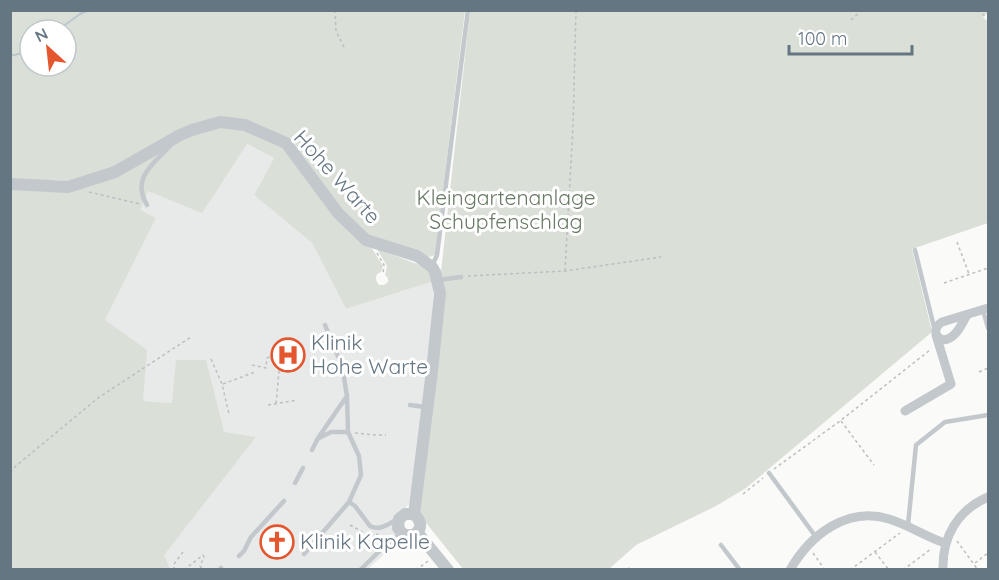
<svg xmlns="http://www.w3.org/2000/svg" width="999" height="580" font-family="Quicksand,sans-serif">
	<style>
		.built { fill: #e8e9e9 }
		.green { fill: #dadfd7; fill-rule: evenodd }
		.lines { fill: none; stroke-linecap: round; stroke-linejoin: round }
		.stream { stroke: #bbc7cb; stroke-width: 2 }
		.path { stroke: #bbbfc2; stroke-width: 1.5; stroke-dasharray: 3 3; stroke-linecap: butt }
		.service { stroke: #c3c8cc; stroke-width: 4.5 }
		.minor { stroke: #c3c8cc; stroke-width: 9 }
		.tertiary { stroke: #c3c8cc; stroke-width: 12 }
		.labels { text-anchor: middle; stroke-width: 6; stroke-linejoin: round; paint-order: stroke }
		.street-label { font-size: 21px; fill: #657683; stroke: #fff }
		.park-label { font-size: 21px; fill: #687a64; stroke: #fff }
		.poi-label { font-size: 21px; fill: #657683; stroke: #fff; text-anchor: start }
	</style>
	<rect width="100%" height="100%" fill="#fafaf8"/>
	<!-- built -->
	<path class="built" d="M246,144L274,158L254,195L312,243L346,309L434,281L429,370L409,504L394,521L400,540L368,569H170L163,555L256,437L224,433L172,403L143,401L105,320L156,218L139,210L148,191Z"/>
	<!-- green -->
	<path class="green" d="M11,11H465L435,255L429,257L368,236L341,210L292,140L246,121L221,117L114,168L68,181L11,180ZM30,30H66V66H30Z
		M470,11H988V16L986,14L983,17L988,22V223L912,249L932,332L746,488L716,506L636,545L609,569H463L427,524L416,516L441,272Z
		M222,126L244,130L283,147L371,247L383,266L381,272L377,274C375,278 376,281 379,285H384L388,282V278L385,275L387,266L377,249L417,264L429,270L434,281L346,309L312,243L254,195L274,158L247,144L202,213L148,191L140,210L156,218L105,320L147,350L143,401L172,403L176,360H206L224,432L256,437L164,555L170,569H11L10,188L69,191L192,134Z"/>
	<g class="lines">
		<!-- stream -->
		<path class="stream" d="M58,30L80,14L89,10
			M10,56L30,51"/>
		<!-- path -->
		<path class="path" d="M335,10L336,31L345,49
			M978,10L988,19
			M851,20L862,10
			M89,192L140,204
			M957,242L969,274
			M377,253L384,265L383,274
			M565,271L573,126L576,10
			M468,276L565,271L661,257
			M944,283L988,268
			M211,359L222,384L229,414
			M252,365L266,368L267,358L275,355L282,338L276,404
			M979,372L988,368
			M223,384L255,372
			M268,405L297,400
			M841,421L874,465
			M355,433L375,435H386
			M774,469L840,421L930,350
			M10,472L17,465L98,398L191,337
			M743,494L763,478
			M350,525L371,537L378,534
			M957,541L978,570
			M875,552L889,570
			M813,553L825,570
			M975,563L988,553
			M174,570V564L183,552
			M184,570L203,555L204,557L200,566L203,570
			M416,570L428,561
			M627,570L629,568L631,570
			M850,570L900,533
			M903,570L931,549"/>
		<!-- service -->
		<path class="service" d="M147,205C131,178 153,164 171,145
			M915,250L934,327
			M432,266L437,255L468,10
			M438,280L461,277
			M983,310L988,328
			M325,325L342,366L347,396L348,432L359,456L361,475L349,502L355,506L370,526C379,531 387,525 396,520
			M410,405L425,407
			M319,438L331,432H348
			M312,450L318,438L347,396
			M769,473L816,537
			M295,483L303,468
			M908,525L916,445L945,422L988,415
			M721,545L740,570
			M304,554L349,502
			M239,556L244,551L251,537L284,501
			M219,570L221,568
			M360,570L388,543L401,534"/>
		<!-- minor -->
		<path class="minor" d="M967,315C961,325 956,339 943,340C933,336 934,327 942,322L988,308
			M905,411L951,384L936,335
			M790,570C810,535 847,506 889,519C909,525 926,537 945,543
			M943,570C942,536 958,510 988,497"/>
		<!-- tertiary -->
		<path class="tertiary" d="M10,184L68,187L115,172L180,135L192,130L220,122L245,125L286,143L338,213L366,240L417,256L432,267L435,272L440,293L432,371L414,514C426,525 419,539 403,534L398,528L399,519L405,514H414
			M417,532L448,570"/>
	</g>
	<!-- icons -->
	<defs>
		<symbol id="hospital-ring" viewBox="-11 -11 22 22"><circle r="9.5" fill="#fff" stroke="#e4572e" stroke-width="1.5"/><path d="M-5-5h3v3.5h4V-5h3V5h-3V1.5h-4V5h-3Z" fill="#e4572e"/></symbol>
		<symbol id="church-ring" viewBox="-11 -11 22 22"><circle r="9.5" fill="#fff" stroke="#e4572e" stroke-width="1.5"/><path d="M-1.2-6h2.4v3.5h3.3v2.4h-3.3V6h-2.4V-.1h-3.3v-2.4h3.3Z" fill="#e4572e"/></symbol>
	</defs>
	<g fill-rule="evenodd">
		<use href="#hospital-ring" x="269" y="336" width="38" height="38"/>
		<use href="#church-ring" x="258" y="523" width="38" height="38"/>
	</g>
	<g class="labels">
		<!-- street labels -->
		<g class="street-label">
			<text transform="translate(337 177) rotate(48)" y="7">Hohe Warte</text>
		</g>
		<!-- park labels -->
		<g class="park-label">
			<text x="506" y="205">Kleingartenanlage<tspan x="506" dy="24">Schupfenschlag</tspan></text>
		</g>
		<!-- poi labels -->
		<g class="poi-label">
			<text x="311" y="350">Klinik<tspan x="311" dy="24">Hohe Warte</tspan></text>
			<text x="300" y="549">Klinik Kapelle</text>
		</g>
	</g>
	<!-- border -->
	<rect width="999" height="580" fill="none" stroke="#657683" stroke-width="24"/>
	<!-- north arrow -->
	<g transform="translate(48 48) rotate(333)"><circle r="28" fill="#ffffff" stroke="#c1c8cd" stroke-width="1.5"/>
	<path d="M0-4.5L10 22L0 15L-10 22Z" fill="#e4572e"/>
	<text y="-9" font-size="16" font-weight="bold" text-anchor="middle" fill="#657683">N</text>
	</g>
	<!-- scale -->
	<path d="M789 45v9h123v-9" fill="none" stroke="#657683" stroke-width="3"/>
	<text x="798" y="45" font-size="18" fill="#657683" stroke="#ffffff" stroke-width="4.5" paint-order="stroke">100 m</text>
</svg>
